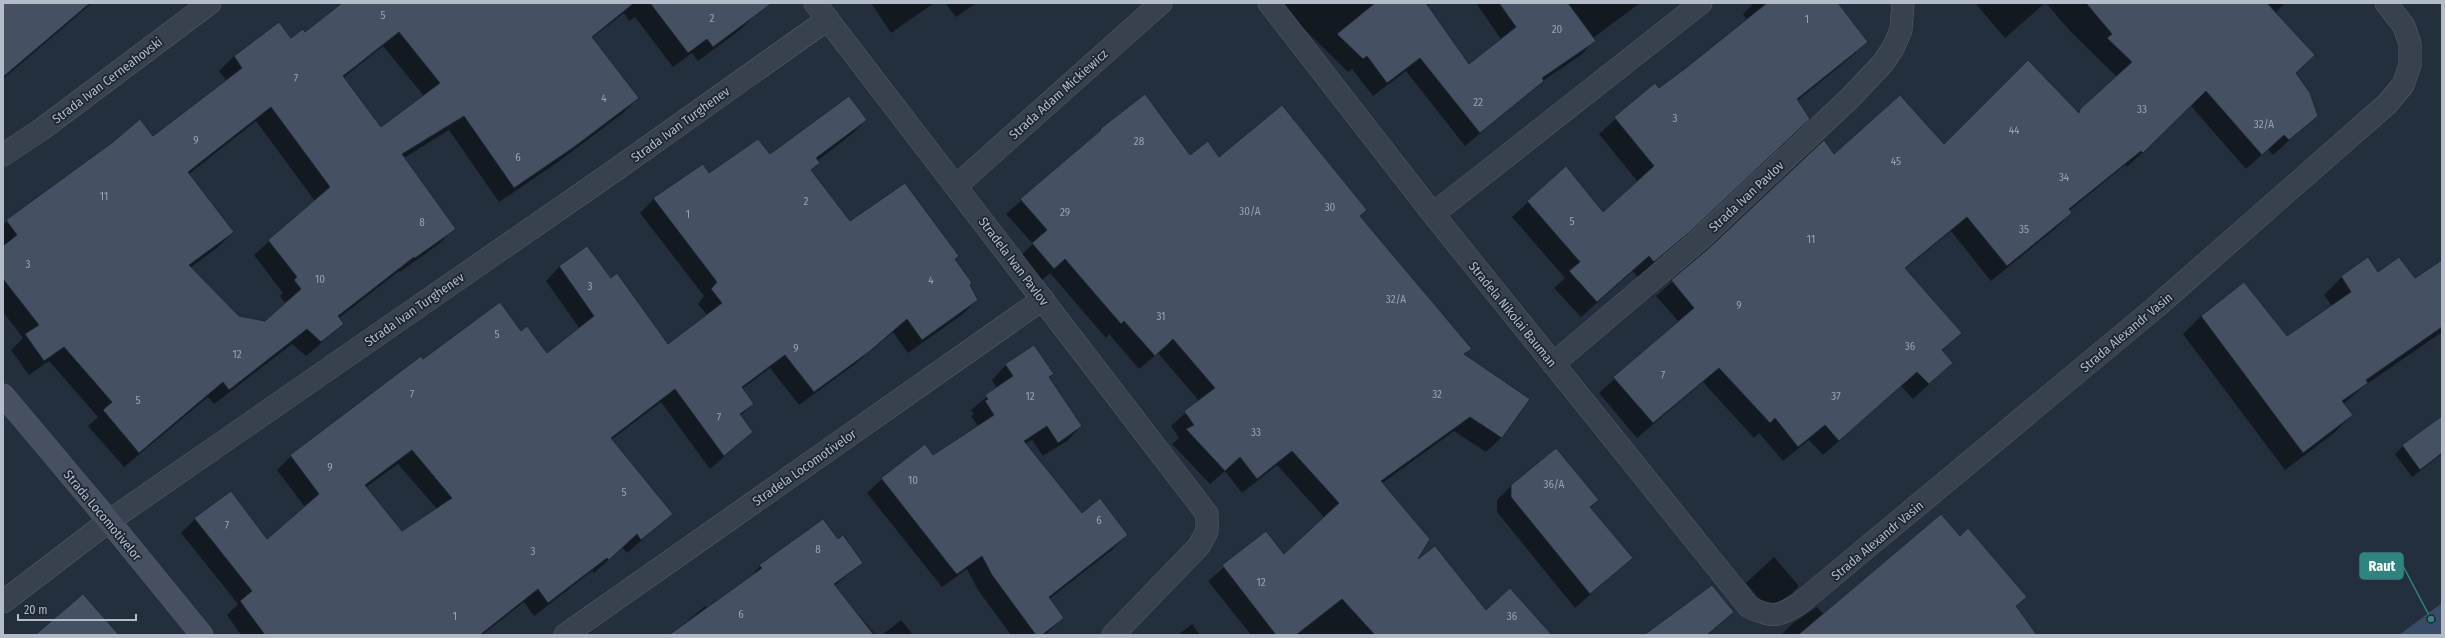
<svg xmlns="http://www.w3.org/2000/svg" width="2445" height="638" font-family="'Fira Sans Condensed',sans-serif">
  <rect width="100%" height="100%" fill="#242f3e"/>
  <path fill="#394c67" d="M2442,603V635H2399Z"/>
  <path fill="#0007" fill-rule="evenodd" d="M3,3H92L3,79Z
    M344,3H745L755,15L740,30L698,61L692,53L673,67L635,17L629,21L624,13L592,38L638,98L623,113L558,162L499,202L449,130L404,158L454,229L439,244L400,272L399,271L339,318L343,324L306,356L292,344L214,404L208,397L124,467L88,426L98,417L49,361L29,375L11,350L23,338L3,312V224L153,138L227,81L219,71L234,56L279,24L291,40L305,34ZM383,46L424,96L381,129L343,78ZM256,121L315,201L254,255L283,293L280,296L286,304L265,322L238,317L190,268L218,247L233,232L189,174Z
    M871,3H934L891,33Z
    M945,3H976L956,17Z
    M1283,3H1431L1427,6L1469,66L1501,39L1476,3H1640L1593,38L1594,41L1581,55L1544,80L1465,146L1406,71L1373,96L1352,69L1348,72L1298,23Z
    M1754,3H1836L1867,42L1851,57L1797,101L1793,134L1674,246L1638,277L1633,271L1581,317L1554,288L1565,278L1512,217L1528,202L1603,213L1638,182L1599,134L1654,84L1658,89L1747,20L1743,14Z
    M1975,3H2045L2005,38Z
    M2046,3H2285L2275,13L2295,74L2316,116L2273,155L2268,149L2246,169L2191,106L2127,167L2125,165L2069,211L2071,213L2056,228L1991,281L1951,231L1905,269L1960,333L1942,351L1952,363L1913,399L1901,386L1823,455L1809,440L1783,461L1759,433L1754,438L1703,382L1637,438L1599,393L1679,322L1656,296L1708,250L1834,156L1944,145L2078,113L2117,77L2070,31Z
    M1145,96L1190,156L1219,159L1359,216L1470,349L1464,355L1528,399L1501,438L1486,452L1454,431L1381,484L1413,562L1435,547L1486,611L1550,635H1251L1208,581L1266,532L1284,555L1325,518L1277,465L1242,493L1225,471L1210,484L1172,444L1179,438L1171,426L1199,401L1158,353L1139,369L1109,334L1106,338L1050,273L1039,283L1018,258L1033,244L1006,214L1101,130Z
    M866,120L852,134L817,161L818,163L810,171L850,222L954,259L977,300L963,314L908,353L893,332L855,364L799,405L770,368L742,389L753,404L740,416L752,432L710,469L661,402L611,440L672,514L627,553L622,547L594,573L592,571L534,616L524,602L482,635H241L227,615L238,604L181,533L195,519L230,492L266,540L305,507L277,470L291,456L423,360L521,333L547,354L580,329L546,281L559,267L587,247L610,280L668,346L707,315L698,304L704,296L640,213L654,199L709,174L769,156ZM398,464L437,509L402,532L366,487Z
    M2368,259L2378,273L2414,280L2442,261V332L2364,386L2343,404L2352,415L2334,433L2285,470L2183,334L2201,316L2244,283L2286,337L2332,306L2324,295L2342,277Z
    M1006,365L1052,374L1048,378L1081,426L1067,441L1043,456L1032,440L1025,444L1082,514L1127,535L1112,550L1049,599L1063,618L1045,635H1011L978,590L967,569L942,587L867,493L882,479L933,457L978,426L971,416L974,414L971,410L997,388L992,380Z
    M2442,435V454L2412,477L2395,454L2403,446Z
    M1512,485L1597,500L1589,508L1631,558L1575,608L1497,512V500Z
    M1960,537L2025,597L2015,607L2036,635H1781L1793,623L1817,607L1824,615Z
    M837,540L862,563L834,586L876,635H671L705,606L708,608L748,580L760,566Z
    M1774,557L1799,586L1791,594L1768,609L1746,583Z
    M1733,612L1708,635H1646Z
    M901,620L913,635H882Z
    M1192,624L1200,635H1178Z"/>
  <path fill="#455162" stroke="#1f2835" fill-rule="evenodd" d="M3,3H90L3,77Z
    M342,3H634L592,37L639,98L574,147L514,188L464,116L402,154L456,229L415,258L414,257L338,316L344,324L321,342L307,329L229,390L223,382L139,453L103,410L112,402L64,347L44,361L25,334L39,325L3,279V246L17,235L6,220L113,142L140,119L153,136L242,68L234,56L279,22L291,38L303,29L305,32ZM399,32L440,83L381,127L343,76ZM271,107L330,187L268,240L297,277L294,280L301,289L265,321L239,316L189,265L234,232L188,172Z
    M650,3H772L713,47L707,39L688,53Z
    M1375,3H1426L1469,64L1516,27L1499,3H1568L1596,41L1542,78L1544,81L1480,133L1420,58L1387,83L1367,56L1363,59L1337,34Z
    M1767,3H1838L1868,42L1797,99L1810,119L1691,231L1654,262L1649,256L1597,302L1569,271L1580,262L1527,201L1566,166L1603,212L1654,166L1614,117L1655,83L1659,88L1687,67Z
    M2086,3H2267L2315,55L2296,73L2310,93L2318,116L2289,140L2284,135L2262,155L2206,91L2143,153L2141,151L2069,209L2072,213L2007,266L1967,217L1905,268L1962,333L1942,350L1953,363L1929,384L1917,372L1839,441L1825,425L1798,447L1775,418L1770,423L1719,368L1653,423L1613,377L1694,308L1671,280L1708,249L1824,140L1834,154L1900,95L1944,144L2028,60L2079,113L2080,109L2132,62L2107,38L2112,34Z
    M1145,94L1190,155L1208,141L1219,157L1282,105L1367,210L1360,216L1472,349L1464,354L1530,399L1502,438L1470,417L1381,481L1430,539L1418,559L1435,546L1486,610L1510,588L1552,635H1375L1342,599L1296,635H1276L1222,565L1266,531L1284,554L1339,503L1292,451L1257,479L1240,457L1225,471L1186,429L1194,425L1184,411L1215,388L1173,339L1155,356L1124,321L1121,324L1065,259L1054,269L1032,243L1047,230L1020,199L1101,130L1100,129Z
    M849,96L867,120L816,158L820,163L811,170L850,221L905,183L959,256L955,259L972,283L970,285L978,300L922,340L907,319L870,351L814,392L785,355L742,387L754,404L740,414L753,432L724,456L675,389L611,438L673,514L641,540L637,534L609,560L607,558L548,603L538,589L480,635H265L240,601L252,591L194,518L231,491L267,539L319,494L290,455L421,356L423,359L500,302L521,331L527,326L547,353L594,316L559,266L587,246L611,278L617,273L668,344L722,303L711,289L717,282L653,198L703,164L709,173L758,139L770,154ZM412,450L452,498L402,531L365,485Z
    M2368,257L2378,272L2399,257L2415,278L2442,260V327L2366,380L2368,383L2342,401L2353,415L2303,453L2201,316L2244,282L2287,336L2351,292L2341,276Z
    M1034,345L1054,374L1049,377L1082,426L1058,443L1047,426L1024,441L1082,513L1100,498L1128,535L1049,597L1064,618L1042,635H1036L992,575L982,556L957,574L954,571L881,478L925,444L933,455L994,415L985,401L988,399L985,395L1013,376L1005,364Z
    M2442,416V453L2420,470L2402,445Z
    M1556,448L1599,500L1590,507L1633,558L1590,594L1511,497V485Z
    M1941,514L1960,536L1968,528L2027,597L2016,606L2037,635H1798Z
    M823,519L838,539L843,535L863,563L834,584L874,635H669L762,568L759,565Z
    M1712,585L1734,612L1707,635H1644Z
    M83,594L119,635H35Z"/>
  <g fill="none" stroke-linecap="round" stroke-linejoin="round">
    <g stroke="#565f6c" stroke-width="23">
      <path id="minor" d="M815,3L1207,514V531L1199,546L1113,635
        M1269,3L1433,214L1749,607C1772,618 1778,617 1799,604L2156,307L2387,104L2403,85L2410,65V44L2404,26L2386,3
        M3,155L42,129L210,3
        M956,186L1161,3
        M1433,214L1701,3
        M1553,364L1699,240L1850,98L1883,63L1893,48L1901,30L1903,3
        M3,602L109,521L614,171L828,19
        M565,635L1043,299"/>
    </g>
    <g stroke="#565f6c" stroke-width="23">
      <path id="secondary" d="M3,395L109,521L202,635"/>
    </g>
    <use href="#minor" stroke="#38414e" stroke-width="22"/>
    <use href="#secondary" stroke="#465061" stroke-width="22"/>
  </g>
  <g text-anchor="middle" stroke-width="3.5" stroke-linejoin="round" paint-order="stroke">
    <g font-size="11" fill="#98a1af">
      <text x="383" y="19">5</text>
      <text x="712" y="22">2</text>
      <text x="1807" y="23">1</text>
      <text x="1557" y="33">20</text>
      <text x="296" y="82">7</text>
      <text x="604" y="102">4</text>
      <text x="1478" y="106">22</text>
      <text x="2142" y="113">33</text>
      <text x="1675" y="122">3</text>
      <text x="2264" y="128">32/A</text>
      <text x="2014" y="134">44</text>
      <text x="196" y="144">9</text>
      <text x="1139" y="145">28</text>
      <text x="518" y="161">6</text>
      <text x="1896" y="165">45</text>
      <text x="2064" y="181">34</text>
      <text x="104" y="200">11</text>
      <text x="806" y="205">2</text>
      <text x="1330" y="211">30</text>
      <text x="1250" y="215">30/A</text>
      <text x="1065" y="216">29</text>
      <text x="688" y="218">1</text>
      <text x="1572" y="225">5</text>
      <text x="422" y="226">8</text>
      <text x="2024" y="233">35</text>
      <text x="1811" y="243">11</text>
      <text x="28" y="268">3</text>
      <text x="320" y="283">10</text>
      <text x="931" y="284">4</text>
      <text x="590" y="290">3</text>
      <text x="1396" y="303">32/A</text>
      <text x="1739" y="309">9</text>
      <text x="1161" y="320">31</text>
      <text x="497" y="338">5</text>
      <text x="1910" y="350">36</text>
      <text x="796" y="352">9</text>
      <text x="237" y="358">12</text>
      <text x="1663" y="379">7</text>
      <text x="412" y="398">7</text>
      <text x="1437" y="398">32</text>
      <text x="1030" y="400">12</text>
      <text x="1836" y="400">37</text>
      <text x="138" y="404">5</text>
      <text x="719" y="421">7</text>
      <text x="1256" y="436">33</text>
      <text x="330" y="471">9</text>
      <text x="913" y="484">10</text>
      <text x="1554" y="488">36/A</text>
      <text x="624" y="496">5</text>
      <text x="1099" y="524">6</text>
      <text x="227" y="529">7</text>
      <text x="818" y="553">8</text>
      <text x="533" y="555">3</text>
      <text x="1261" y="586">12</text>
      <text x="741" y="618">6</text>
      <text x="455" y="620">1</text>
      <text x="1512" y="620">36</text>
    </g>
    <g font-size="13" fill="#b4bcc9" stroke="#1d2633">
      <text transform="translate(107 80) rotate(-37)" y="5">Strada Ivan Cerneahovski</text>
      <text transform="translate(1058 94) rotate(-42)" y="5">Strada Adam Mickiewicz</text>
      <text transform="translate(680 124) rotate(-36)" y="5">Strada Ivan Turghenev</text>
      <text transform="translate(1746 196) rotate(-43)" y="5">Strada Ivan Pavlov</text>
      <text transform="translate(1014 261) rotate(53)" y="5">Stradela Ivan Pavlov</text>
      <text transform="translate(414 309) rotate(-35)" y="5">Strada Ivan Turghenev</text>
      <text transform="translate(1513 314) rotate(51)" y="5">Stradela Nikolai Bauman</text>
      <text transform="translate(2126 332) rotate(-40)" y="5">Strada Alexandr Vasin</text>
      <text transform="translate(804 467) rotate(-35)" y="5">Stradela Locomotivelor</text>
      <text transform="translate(103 515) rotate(50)" y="5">Strada Locomotivelor</text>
      <text transform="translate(1877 540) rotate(-40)" y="5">Strada Alexandr Vasin</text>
    </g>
  </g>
  <path fill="none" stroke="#308480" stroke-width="1.5" d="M2431 619L2403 566"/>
  <circle fill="#308480" stroke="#1d2633" stroke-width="1.5" cx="2431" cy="619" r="4"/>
  <rect fill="#308480" stroke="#308480" stroke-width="1.5" x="2360" y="553" width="43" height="26" rx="4"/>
  <g font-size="14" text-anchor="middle" font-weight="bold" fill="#fff">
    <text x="2382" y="571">Raut</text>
  </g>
  <rect width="2445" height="638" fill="none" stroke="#b4bcc9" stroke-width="8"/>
  <path d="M18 614v6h118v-6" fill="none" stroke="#b4bcc9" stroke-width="2"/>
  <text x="24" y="614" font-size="12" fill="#b4bcc9" stroke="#1d2633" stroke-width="3" paint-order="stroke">20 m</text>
</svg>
